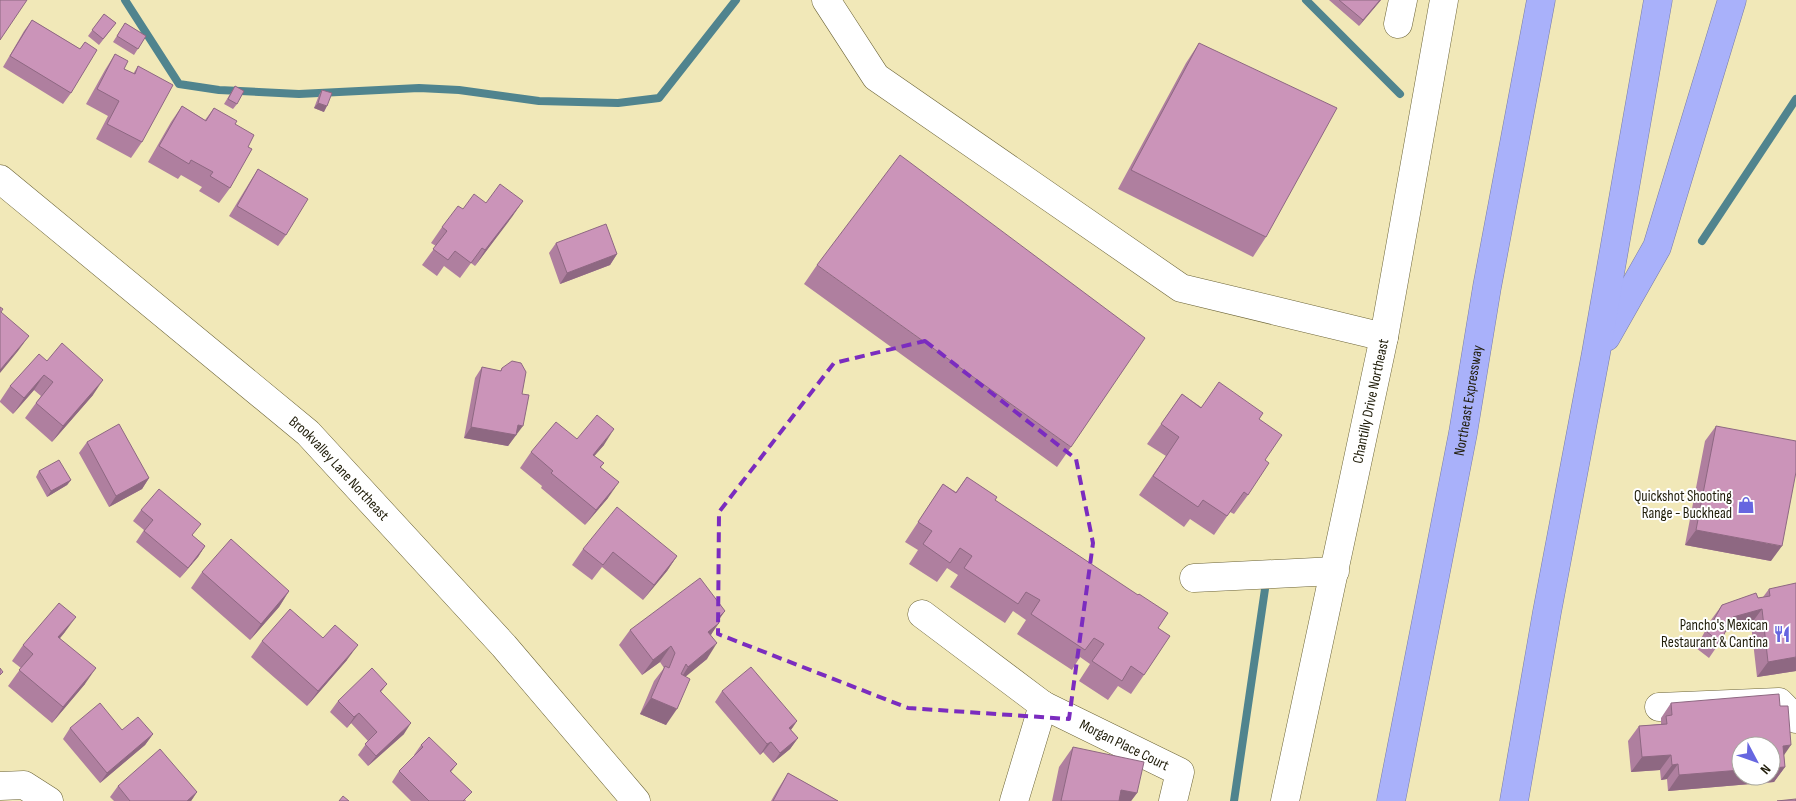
<svg xmlns="http://www.w3.org/2000/svg" width="1796" height="801" font-family="'Sofia Sans Condensed',sans-serif">
  <rect width="100%" height="100%" fill="#f1e8b8"/>
  <g fill="none" stroke-linecap="round" stroke-linejoin="round">
    <path stroke="#50848e" stroke-width="8" d="M125,0L179,84L219,90L299,94L419,88L459,90L539,101L618,103L659,98L736,0
      M1306,0L1400,94
      M1702,241L1796,99
      M1234,801L1265,589"/>
    <g stroke="#6c6438" stroke-width="29">
      <g id="minor">
        <path d="M826,0L876,77L1181,288L1384,337"/>
        <path d="M1398,24L1403,0"/>
        <path id="s1" d="M0,179L308,433L504,646L636,801"/>
        <path d="M1194,578L1335,571"/>
        <path id="s2" d="M922,614L1043,705L1180,772L1173,801"/>
        <path d="M1659,707L1779,702L1796,719"/>
        <path d="M0,786L24,785L49,801"/>
        <path d="M1014,801L1043,705"/>
        <path id="s3" d="M1285,801L1384,337L1444,0"/>
      </g>
    </g>
    <g stroke="#797da6" stroke-width="29">
      <g id="highway">
        <path d="M1606,337L1657,247L1732,0"/>
        <path id="s4" d="M1391,801L1463,433L1487,287L1541,0"/>
        <path d="M1514,801L1547,612L1596,353L1658,0"/>
      </g>
    </g>
    <use href="#minor" stroke="#fff" stroke-width="28"/>
    <use href="#highway" stroke="#a9b1fa" stroke-width="28"/>
  </g>
  <path fill="#af7f9f" d="M1329,0H1381L1359,26Z
    M104,14L116,23L99,45L88,36Z
    M32,20L80,49L85,42L71,93L63,104L3,67L24,31Z
    M125,23L146,36L134,55L113,42Z
    M1199,43L1266,237L1253,257L1118,189L1186,63Z
    M115,54L124,69L133,74L138,66L142,142L131,158L96,139L108,116L86,104L105,70Z
    M235,86L237,104L233,109L224,104Z
    M322,90L324,112L314,108L319,95Z
    M182,106L205,120L214,108L235,124L248,147L230,188L219,203L199,191L202,187L181,175L178,179L148,162L171,122Z
    M258,169L286,235L278,246L229,216L251,180Z
    M523,201L475,266L471,263L460,278L444,266L437,276L422,265L436,246L431,243L442,227L486,203Z
    M556,243L617,254L610,265L560,284L549,253Z
    M817,265L1071,447L1057,467L804,284Z
    M47,361L93,395L52,442L25,418L41,396L34,390L13,414L0,402V401L10,386Z
    M482,367L500,371L502,368L522,394L516,436H515L508,446L464,438L475,378Z
    M1182,394L1201,407L1259,419L1265,460L1248,495L1234,514L1230,512L1214,535L1190,519L1184,527L1139,495L1166,456L1147,444Z
    M1716,426L1771,561L1685,545L1705,441Z
    M577,439L604,445L594,456L604,463L601,467L608,498L585,525L541,488L542,486L520,468L531,452Z
    M87,442L149,478L142,489L109,507L79,453Z
    M39,471L71,480L67,485L47,497L36,477Z
    M967,477L995,500L1158,628L1144,675L1131,694L1118,686L1108,700L1079,681L1090,664L1080,657L1072,670L1017,634L1026,620L1013,611L1005,623L950,587L958,575L947,568L937,582L909,564L918,550L905,542L943,484L956,492Z
    M141,510L193,536L205,546L198,557L180,578L136,542L144,530L133,521Z
    M583,549L677,556L667,571L643,600L602,567L592,580L572,565Z
    M202,572L289,591L279,607L250,640L191,588Z
    M1769,589L1796,671L1757,677L1751,624L1725,632L1720,642L1709,658L1696,648L1711,620L1722,605L1763,597Z
    M725,611L718,621L711,635L707,659L685,676L666,725L640,714L654,681L664,668L660,662L642,675L619,645L630,630Z
    M65,632L60,638L85,684L52,723L8,686L21,668L12,661L23,645Z
    M262,641L347,660L307,706L251,657Z
    M387,684L381,692L404,734L368,766L358,755L368,741L351,723L347,728L330,712L338,701Z
    M722,691L797,721L791,730L798,738L790,749L773,763L763,752L760,755L715,702Z
    M1671,703L1784,756L1785,767L1774,782L1668,791L1667,779L1661,780L1660,770L1631,772L1628,741L1639,726L1661,724V718Z
    M70,728L122,730L153,734L145,745L100,783L63,739Z
    M421,745L457,764L451,772L466,801H411L392,782L399,771L414,756V755Z
    M1073,747L1137,793L1131,801H1052L1059,767Z
    M788,773L838,801H771L778,789Z
    M118,786L197,792L191,801H114L110,797Z"/>
  <path fill="#8e6882" d="M1380,0H1381L1359,26L1363,20Z
    M318,103L327,106L324,112L314,108Z
    M523,201L512,217L475,266L485,250Z
    M617,254L610,265L560,284L567,273Z
    M29,336L18,351L0,373V370Z
    M44,375L34,390L13,414L24,398Z
    M103,380L93,395L52,442L63,426Z
    M518,425L523,426L508,446L464,438L471,427Z
    M614,429L604,445L582,470L593,455Z
    M149,478L142,489L109,507L116,496Z
    M71,480L67,485L47,497L51,491Z
    M619,482L608,498L585,525L596,510Z
    M1696,530L1782,546L1771,561L1685,545Z
    M205,546L198,557L180,578L188,568Z
    M677,556L667,571L643,600L654,585Z
    M289,591L279,607L250,640L261,624Z
    M1762,609L1751,624L1723,632L1733,617Z
    M725,611L714,626L719,623L708,639L697,647L717,619Z
    M76,617L65,632L48,652L58,637Z
    M717,643L707,659L678,683L688,667Z
    M358,645L347,660L307,706L318,691Z
    M671,646L660,662L642,675L653,660Z
    M1796,657V671L1757,677L1768,662Z
    M96,668L85,684L52,723L63,707Z
    M651,698L677,709L666,725L640,714Z
    M359,713L347,728L354,717Z
    M797,721L790,731L789,728Z
    M411,723L404,734L368,766L376,756Z
    M153,734L145,745L100,783L107,773Z
    M798,738L790,749L773,763L780,753Z
    M771,742L763,752L760,755L767,744Z
    M1791,745L1780,761L1783,746Z
    M1671,755L1660,770L1631,772L1642,757Z
    M1678,764L1667,779L1661,780L1672,765Z
    M1785,767L1774,782L1668,791L1679,775L1741,770V776H1771V768Z
    M1121,790L1137,793L1131,801H1113Z
    M197,792L191,801H187Z"/>
  <path fill="#cb94b9" stroke="#8e6882" d="M0,0H27L0,40Z
    M1339,0H1380L1363,20Z
    M104,14L116,23L103,39L92,30Z
    M32,20L80,49L85,42L97,50L71,93L10,56Z
    M125,23L146,36L138,49L117,36Z
    M1199,43L1337,108L1266,237L1131,170Z
    M115,54L128,61L124,69L135,74L138,66L173,85L142,142L107,124L119,101L97,89Z
    M235,86L244,91L237,104L228,99Z
    M322,90L332,93L327,106L318,103Z
    M182,106L206,121L214,108L237,121L235,124L254,135L248,147L252,149L230,188L210,176L213,172L191,160L189,164L159,146Z
    M900,155L1145,338L1071,447L817,265Z
    M258,169L308,199L286,235L237,206Z
    M500,184L523,201L485,250L482,248L471,263L455,251L448,260L433,249L447,231L442,227L458,206L463,209L474,194L486,203Z
    M606,224L617,254L567,273L556,243Z
    M0,307L3,309L1,312L29,336L0,370Z
    M62,343L103,380L63,426L36,403L53,382L44,375L24,398L10,386L39,354L47,361Z
    M512,361L521,363L526,372L522,394L529,395L523,426L518,425L516,435L471,427L482,367L501,371L502,368Z
    M1219,382L1263,413L1259,419L1282,435L1265,460L1269,463L1248,495L1244,492L1227,516L1203,500L1198,507L1153,476L1179,437L1161,424L1182,394L1201,408Z
    M597,415L614,429L593,455L604,463L600,467L619,482L596,510L551,473L553,471L531,452L556,422L577,439Z
    M119,424L149,478L116,496L87,442Z
    M1716,426L1796,441V472L1782,546L1696,530Z
    M59,460L71,480L51,491L39,471Z
    M967,477L997,497L995,500L1138,595L1139,594L1168,613L1158,628L1170,636L1144,675L1131,666L1122,681L1092,661L1104,644L1094,638L1085,650L1031,614L1040,600L1026,592L1018,604L964,568L972,556L960,548L950,563L923,544L932,531L918,522L943,484L956,493Z
    M159,489L201,524L192,535L205,546L188,568L144,531L153,520L141,510Z
    M617,507L677,556L654,585L613,552L603,565L583,549Z
    M231,539L289,591L261,624L202,572Z
    M700,578L725,611L717,619L719,623L708,632L717,643L688,667L686,664L681,674L690,679L677,709L651,698L665,666L669,668L675,653L671,646L653,660L630,630Z
    M1796,583V657L1768,662L1762,609L1733,617L1720,642L1707,632L1722,605L1756,593L1758,598L1770,596L1769,589Z
    M59,603L76,617L58,637L96,668L63,707L19,670L33,654L23,645Z
    M290,609L323,638L335,625L358,645L318,691L262,641Z
    M751,667L797,721L789,728L798,738L780,753L771,742L767,744L722,691Z
    M0,668L3,672L0,675Z
    M372,668L387,684L380,691L411,723L376,756L365,744L377,732L359,713L354,717L338,701Z
    M1779,694L1780,706H1788L1791,745L1783,746L1785,767L1771,768V746H1741V770L1679,775L1678,764L1672,765L1671,755L1642,757L1639,726L1667,724L1666,716L1672,715L1671,703Z
    M100,703L122,730L138,717L153,734L107,773L70,728Z
    M429,737L457,764L450,771L472,792L463,801H429L399,771L423,747L421,745Z
    M1073,747L1144,762L1137,793L1121,790L1119,801H1061Z
    M160,749L197,792L187,801H130L118,786Z
    M788,773L838,801H773Z
    M343,796L349,801H339Z
    M1796,799V801H1777Z"/>
  <path fill="none" stroke="#7b2cbf" stroke-width="4" stroke-dasharray="10 6" stroke-linejoin="round" d="M925,341L1076,459L1093,543L1069,719L908,708L718,634L719,512L834,363Z"/>
  <defs>
    <g id="shop-bare" transform="scale(1.35)"><path d="M-5-2.5h2.3a2.7 3.5 0 0 1 5.4 0H5L5.5 6h-11ZM-1.5-2.5h3a1.5 2.3 0 0 0-3 0Z" fill="#6666e0" stroke="#fff" stroke-width="2.5" paint-order="stroke"/></g>
    <g id="restaurant-bare" transform="scale(1.35)"><path d="M-5-6h1v4h1v-4h1v4h1v-4h1v5L-1.5 .5V6h-2V.5L-5-1ZM5-6V6H3V1.5H1.5Q1.5-4 5-6Z" fill="#6666e0" stroke="#fff" stroke-width="2.5" paint-order="stroke"/></g>
  </defs>
  <g fill-rule="evenodd">
    <use href="#shop-bare" x="1746" y="505"/>
    <use href="#restaurant-bare" x="1782" y="634"/>
  </g>
  <g text-anchor="middle" stroke-width="4" stroke-linejoin="round" paint-order="stroke">
    <g font-size="15" fill="#201d0a" stroke="#fff">
      <text dy="5" stroke="none"><textPath href="#s4" startOffset="408">Northeast Expressway</textPath></text>
      <text dy="5" stroke="none"><textPath href="#s3" startOffset="409">Chantilly Drive Northeast</textPath></text>
      <text dy="5" stroke="none"><textPath href="#s1" startOffset="446">Brookvalley Lane Northeast</textPath></text>
      <text dy="5" stroke="none"><textPath href="#s2" startOffset="242">Morgan Place Court</textPath></text>
    </g>
    <g font-size="15" fill="#201d0a" stroke="#fff" text-anchor="end">
      <text x="1732" y="501">Quickshot Shooting<tspan x="1732" dy="17">Range - Buckhead</tspan></text>
      <text x="1768" y="630">Pancho's Mexican<tspan x="1768" dy="17">Restaurant &amp; Cantina</tspan></text>
    </g>
  </g>
  <g transform="translate(1756 761) rotate(131)"><circle r="24" fill="#ffffff" stroke="#a6a59d"/>
  <path d="M0-4L9 19L0 12L-9 19Z" fill="#6666e0"/>
  <text y="-8" font-size="14" font-weight="bold" text-anchor="middle" fill="#201d0a">N</text>
  </g>
</svg>
